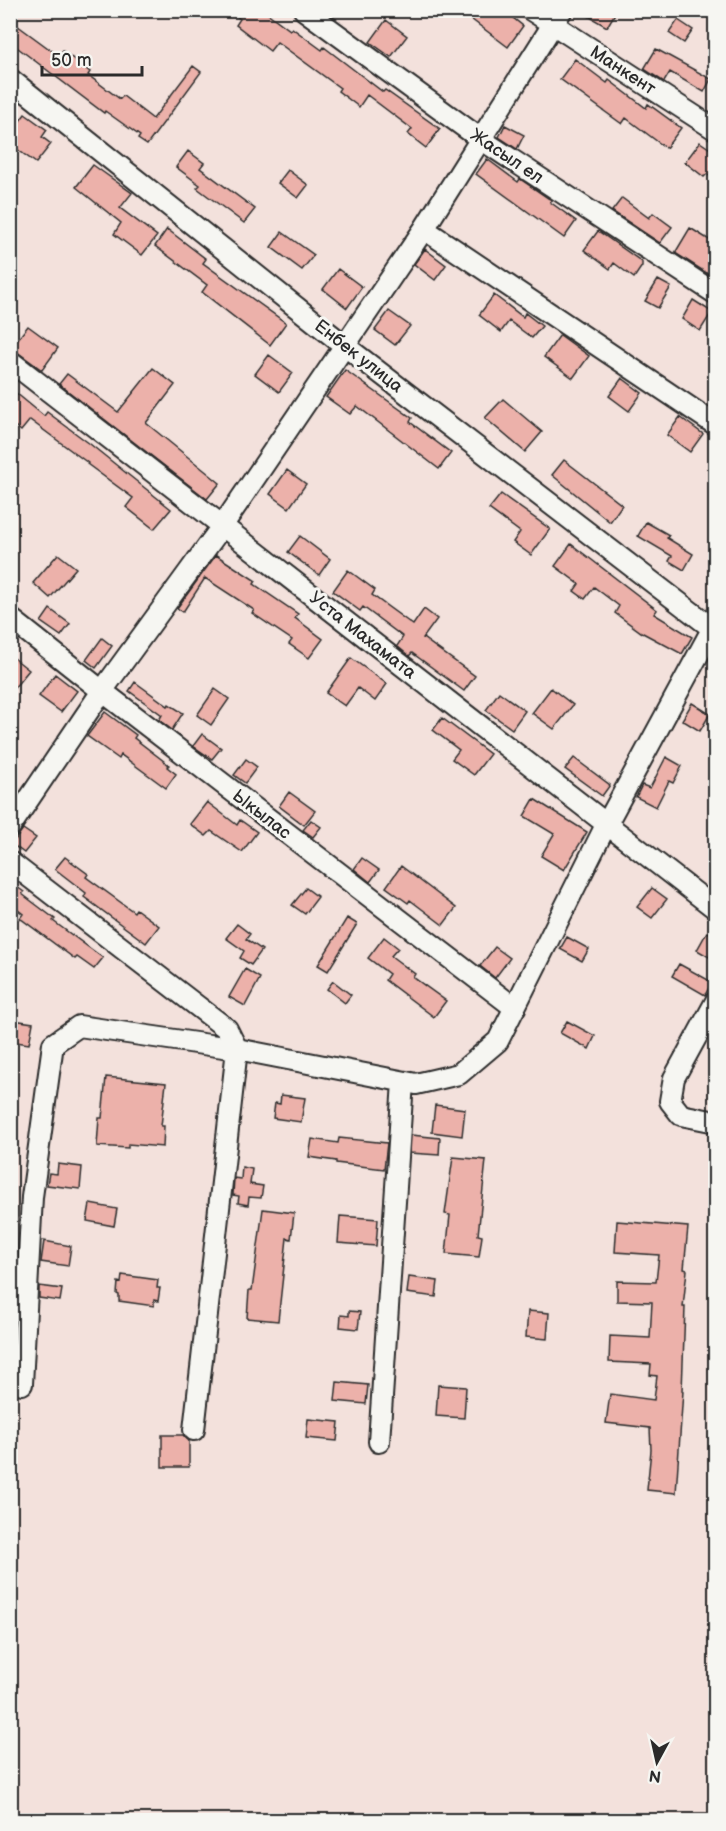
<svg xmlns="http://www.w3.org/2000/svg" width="726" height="1831" font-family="'Balsamiq Sans',sans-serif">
  <rect width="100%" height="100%" fill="#f3e1dc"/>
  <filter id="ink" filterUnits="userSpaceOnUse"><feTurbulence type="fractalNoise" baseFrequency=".0167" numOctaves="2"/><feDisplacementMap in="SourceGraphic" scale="12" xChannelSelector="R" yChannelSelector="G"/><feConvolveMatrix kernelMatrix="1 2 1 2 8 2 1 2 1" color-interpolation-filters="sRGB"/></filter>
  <g filter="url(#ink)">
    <path fill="#ecb1aa" stroke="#2b2b2b" stroke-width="1.5" d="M228,10H263L290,30L292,28L322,50L324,47L383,92L385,90L440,129L426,148L408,134L412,129L367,95L359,107L338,91L340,88L277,42L270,51L236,25L240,19Z
      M459,10H503L523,26L508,47Z
      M578,10H617L607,27Z
      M10,20L59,56L63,51L90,72L88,75L120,99L123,96L153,119L193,66L201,72L147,145L138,139L140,136L105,111L104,113L10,42Z
      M386,20L407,36L391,57L370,42Z
      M678,20L693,30L684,43L669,33Z
      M656,49L711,79L704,92L670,72L664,82L644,69Z
      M575,59L607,83L609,80L646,108L648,104L681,128L666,148L626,118L622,124L560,79Z
      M25,114L47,130L42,137L51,144L36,163L10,144V134Z
      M505,125L524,135L517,149L499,137Z
      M700,142L716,153V181L707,174L704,177L685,162Z
      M188,151L204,163L200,168L255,209L244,223L197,188L200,185L176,167Z
      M487,159L518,182L520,179L548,198L552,200L550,202L576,221L564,238L476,174Z
      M93,165L132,193L120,208L157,236L142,255L114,234L121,223L76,187Z
      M288,170L308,185L298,198L278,183Z
      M622,198L649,218L653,213L672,227L660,243L612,211Z
      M690,228L716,244V279L675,253Z
      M167,229L206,259L203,263L286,323L270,345L202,292L207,285L155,246Z
      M598,231L642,262V266L634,278L614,263L610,269L584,250Z
      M282,232L314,255L302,270L271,247Z
      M425,249L446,265L435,280L414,264Z
      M338,269L362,287L347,308L323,289Z
      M658,280L671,287L658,308L645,301Z
      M494,295L523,317L525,313L542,326L532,338L509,321L501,332L479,315Z
      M693,300L712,312L700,331L682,319Z
      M389,311L410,326L395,345L375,330Z
      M28,326L58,348L42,370L17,352L10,349Z
      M560,335L589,356L573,378L544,357Z
      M269,355L293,373L279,392L255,374Z
      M153,368L175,385L146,423L220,483L207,499L59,384L67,374L118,412Z
      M345,370L412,418L410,422L451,453L439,469L357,406L350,414L326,397Z
      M622,378L642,393L629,411L609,396Z
      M10,388L44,416L47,412L90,444L171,509L154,529L126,507L133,498L87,464L88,463L30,420L21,431L10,422Z
      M503,399L542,432L525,452L485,418Z
      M680,417L703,434L690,452L667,435Z
      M564,460L622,505L610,522L552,475Z
      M287,470L306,484L289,508L270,494Z
      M501,494L550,529L531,555L513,542L520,532L489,509Z
      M646,522L669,535L667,538L693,554L684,570L669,561L672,556L638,536Z
      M300,536L330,559L319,575L288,552Z
      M571,544L657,610L654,614L692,637L682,654L641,632L615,613L619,606L594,587L585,599L574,591L579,584L555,566Z
      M58,554L76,568L50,598L33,583Z
      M216,555L256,581L254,584L298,614L295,618L323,639L309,658L289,644L292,640L252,613L254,610L205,578L183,612L177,608Z
      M348,570L375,590L372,595L413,625L424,609L437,619L423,638L475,676L464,691L412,653L409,656L397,646L403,637L363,607L360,611L333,591Z
      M50,609L70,624L61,636L41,622Z
      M102,638L112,646L96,668L86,660Z
      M10,655L29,670L10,693Z
      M351,658L387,684L375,701L358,688L345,706L326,693Z
      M55,674L77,691L61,712L39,696Z
      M135,682L168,706L169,704L183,713L172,730L159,720L162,715L129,691Z
      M551,688L573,705L554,729L532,713Z
      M215,689L229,699L211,725L197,715Z
      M499,692L525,711L512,729L486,710Z
      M692,703L710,714L700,731L682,720Z
      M105,712L136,735L134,738L169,765L167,767L176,774L166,788L121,755L119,759L87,736Z
      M442,718L490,754L474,775L452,759L459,750L433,730Z
      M202,734L221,748L212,759L193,746Z
      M666,757L682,766L673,783L669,781L656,807L636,797L642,785L650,788Z
      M574,758L610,785L602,796L565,769Z
      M246,759L257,767L245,783L234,775Z
      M289,792L315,811L304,825L279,806Z
      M534,799L587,832L564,870L541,856L554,834L524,816Z
      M207,802L237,825L240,820L257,832L242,852L211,831L206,836L190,824Z
      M311,820L321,827L313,837L303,830Z
      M23,829L36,838L24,853L12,844Z
      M65,857L88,874L86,877L134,912L136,909L159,926L146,943L84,897L86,893L55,869Z
      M362,858L379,870L370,882L354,869Z
      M401,866L456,908L443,925L410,900L408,903L386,887Z
      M10,882L24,892L22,894L55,919L53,921L103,958L94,969L77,957L75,959L20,918L23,914L13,906L10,910Z
      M306,888L318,897L305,914L292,905Z
      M652,888L667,899L652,918L637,907Z
      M347,918L357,924L328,971L318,965Z
      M237,924L250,934L246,939L262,950L251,965L240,958L244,951L226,938Z
      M707,932L716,936V961L697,950Z
      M384,937L398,948L391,956L415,974L413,977L446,1001L434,1017L385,980L389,974L368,958Z
      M567,937L589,949L582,961L560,949Z
      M495,947L510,958L495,978L480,966Z
      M679,964L712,982L705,995L672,976Z
      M245,969L260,978L245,1006L229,997Z
      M333,981L351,995L345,1003L327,989Z
      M13,1020L33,1023L29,1044L10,1041Z
      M567,1021L595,1036L589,1049L560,1033Z
      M106,1077L166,1083L161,1126H164L163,1147L128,1144V1148L97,1146L99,1118H102Z
      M281,1095L305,1098L301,1122L273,1118L275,1103L280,1104Z
      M435,1105L465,1109L462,1136L432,1132Z
      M411,1135L440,1138L439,1155L410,1153Z
      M339,1138L387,1143L384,1169L336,1163V1161L309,1157L312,1139L338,1143Z
      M453,1157L486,1160L478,1235L482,1236L479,1257L446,1254L450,1215L445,1214Z
      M58,1164L82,1167L80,1189L47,1185L49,1173L57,1174Z
      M242,1167L252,1169L250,1184L263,1186L261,1198L249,1197L248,1205L238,1203L239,1196L233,1195L234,1178L241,1179Z
      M90,1204L117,1209L114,1226L87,1221Z
      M263,1209L294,1213L291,1239L287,1238L278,1321L247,1318L249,1290H252Z
      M340,1216L378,1219L376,1246L338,1243Z
      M617,1221L688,1227L684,1269L687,1270L683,1307H685L682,1391H683L676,1493L647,1490L651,1450L650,1428L606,1423L610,1394L654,1400L657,1376L650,1375L651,1364L609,1362L610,1336L650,1338L652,1302L617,1301V1281L656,1282L659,1255L615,1252Z
      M44,1241L71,1246L68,1266L41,1262Z
      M122,1275L158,1280L157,1288H160L158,1301L154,1300V1306L119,1301V1295L117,1294L118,1282L121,1283Z
      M409,1277L438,1281L436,1297L407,1293Z
      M39,1286L62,1289L60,1301L39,1298Z
      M349,1311L360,1312L358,1329L340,1327L341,1315L349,1316Z
      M528,1311L549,1313L547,1339L526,1337Z
      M337,1382L368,1385L366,1404L335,1401Z
      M438,1385L466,1387L464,1418L436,1416Z
      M308,1419L339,1422L337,1441L306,1438Z
      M162,1435H183L189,1441V1467H162Z"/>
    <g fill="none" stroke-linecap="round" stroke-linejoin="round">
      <g stroke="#2b2b2b" stroke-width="24">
        <path id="minor" d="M304,10L482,140L716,294
          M531,10L716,130
          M10,79L345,346L712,628
          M424,229L716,425
          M10,361L716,909
          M10,618L102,691L515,1008
          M10,827L102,691L223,525L424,229L562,10
          M10,862L227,1029L237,1049L194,1430
          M716,1001L674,1078L670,1101L681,1115L716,1122
          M22,1384L32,1197L53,1044L79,1026L237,1049L416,1084L459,1074L498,1041L606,825L716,622
          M379,1442L403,1082"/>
      </g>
      <use href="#minor" stroke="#f6f6f2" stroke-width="20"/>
    </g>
  </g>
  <g text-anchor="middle" stroke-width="6" stroke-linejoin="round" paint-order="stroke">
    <g font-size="18" fill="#2b2b2b" stroke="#f6f6f2">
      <text transform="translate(623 70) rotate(33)" y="6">Манкент</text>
      <text transform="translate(507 156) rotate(34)" y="6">Жасыл ел</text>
      <text transform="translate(359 356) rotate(38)" y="6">Енбек улица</text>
      <text transform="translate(363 635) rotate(38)" y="6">Уста Махамата</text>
      <text transform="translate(262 814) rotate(38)" y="6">Ыкылас</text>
    </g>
  </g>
  <rect width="726" height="1831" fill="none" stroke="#f6f6f2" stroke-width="36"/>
  <rect x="18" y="18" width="690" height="1795" fill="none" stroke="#2b2b2b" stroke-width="2" filter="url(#ink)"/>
  <g transform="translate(657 1762) rotate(188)" stroke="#f6f6f2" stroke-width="4.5" paint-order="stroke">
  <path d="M0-4.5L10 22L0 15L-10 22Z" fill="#2b2b2b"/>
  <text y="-9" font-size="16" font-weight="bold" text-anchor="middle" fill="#2b2b2b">N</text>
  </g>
  <path d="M42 66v9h100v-9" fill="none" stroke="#2b2b2b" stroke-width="3"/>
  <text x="51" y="66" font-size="18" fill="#2b2b2b" stroke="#f6f6f2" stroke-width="4.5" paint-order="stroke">50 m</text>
</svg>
